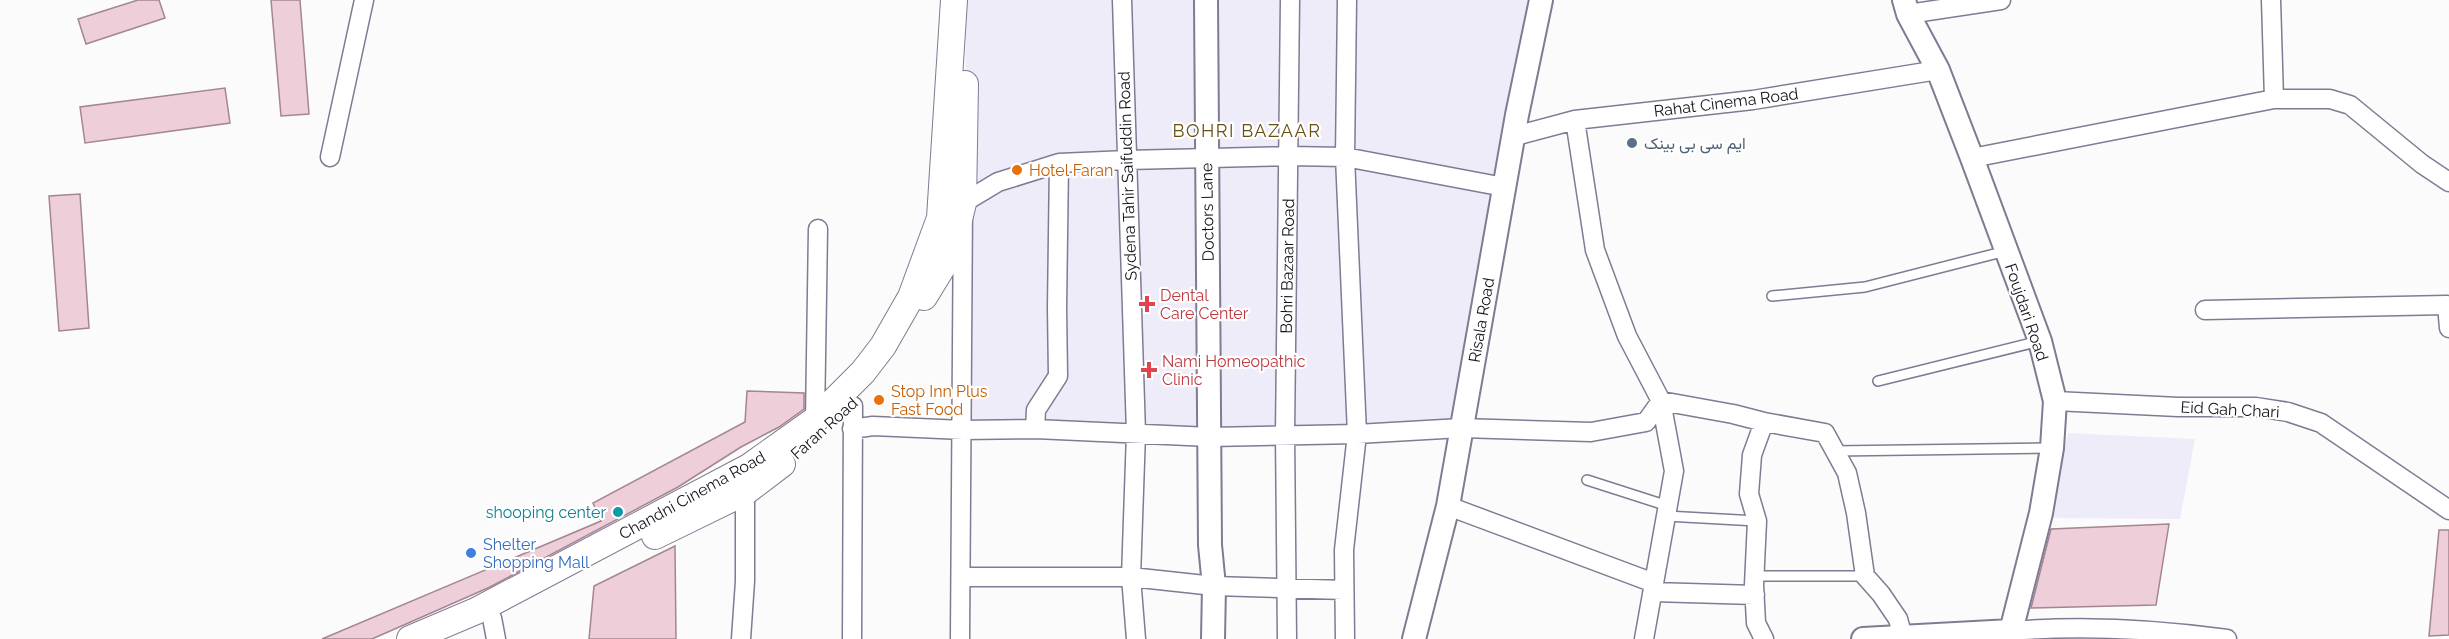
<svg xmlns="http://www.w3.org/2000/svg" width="2449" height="639" font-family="Raleway,Vazirmatn,sans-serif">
  <rect width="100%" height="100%" fill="#fbfbfb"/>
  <path fill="#efecfa" d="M966,0H1541L1461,428L963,430Z
    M2068,433L2195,439L2180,519L2049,518Z"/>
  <path fill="#eeced9" stroke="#a38690" stroke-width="1.5" d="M138,0H159L165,18L86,44L78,19Z
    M271,0H300L309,114L281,116Z
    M225,88L230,123L85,143L80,107Z
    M80,194L89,328L59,331L49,196Z
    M747,391L804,393V409L779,427L741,447L678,487L490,587L372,639H322L601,521L593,503L745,422Z
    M2169,524L2156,605L2031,608L2051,529Z
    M2439,530H2449V635L2429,636Z
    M675,546L676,639H589L594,586Z"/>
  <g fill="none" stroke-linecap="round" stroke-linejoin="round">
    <g stroke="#807a93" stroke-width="12">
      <path id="service" d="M1772,296L1865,287L2006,251
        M1878,381L2040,341
        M1835,451L2051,448
        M1587,480L1668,506
        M1666,516L1757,521
        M1755,576H1865"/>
    </g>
    <g stroke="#807a93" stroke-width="21">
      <path id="minor" d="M1122,0L1136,433L1131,577L1136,639
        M2271,0L2274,99H2330L2350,105L2422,164L2449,182
        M1908,14L2001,0
        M1575,120L1595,250L1627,336L1661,401L1674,471L1644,639
        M1515,136L1575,120L1753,100L1938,70
        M330,157L364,0
        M1972,158L2274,99
        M2205,310L2447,305L2449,328
        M2055,401L2178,407H2256L2288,412L2321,423L2449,510
        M815,420L818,229
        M1764,422L1825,433L1847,473L1856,513L1865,576L1881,594L1898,619L1903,637
        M852,429L873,426L963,430L1035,429L1210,437L1357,434L1461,428L1591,432L1646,422L1661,401L1733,414L1764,422L1752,455L1749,494L1757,521L1754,585L1756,623L1764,639
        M1035,429L1036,410L1058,376L1057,308L1059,163
        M1448,506L1654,583
        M961,577H1131L1214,586L1344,590
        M1653,592L1755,595
        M492,618L496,639
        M2011,631C2082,625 2156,629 2227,639
        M741,639L745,581V492
        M852,639L853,406
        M960,639L963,203L998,182L1059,163L1127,160L1289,156L1345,157L1504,187
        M1287,639L1285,434L1290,0
        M1345,639L1344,550L1357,434L1345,157L1347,0"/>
    </g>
    <g stroke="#807a93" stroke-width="26">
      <path id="tertiary" d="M1206,0L1210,545L1214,586L1213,639
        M1904,0L1908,14L1938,70L1972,158L2040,341L2055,401L2052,448L2041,513L2009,639
        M1414,639L1448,506L1517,115L1541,0
        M1863,639L2011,631"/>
    </g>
    <g stroke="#807a93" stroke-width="28">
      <path id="secondary" d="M924,297L951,253L963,203L965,84
        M655,536L745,492L782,464
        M410,639L476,611L749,467L815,420L863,372L883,346L911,297L940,218L954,0"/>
    </g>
    <use href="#service" stroke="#fff" stroke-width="9"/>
    <use href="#minor" stroke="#fff" stroke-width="18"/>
    <use href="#tertiary" stroke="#fff" stroke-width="22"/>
    <use href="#secondary" stroke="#fff" stroke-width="26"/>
  </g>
  <circle fill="#5c6f8a" stroke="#fff" stroke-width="2" cx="1632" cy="143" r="6"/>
  <g fill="#e8710a" stroke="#fff" stroke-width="2">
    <circle cx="1017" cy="170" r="6"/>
    <circle cx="879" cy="400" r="6"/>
  </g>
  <g fill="#e0444e" stroke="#fff" stroke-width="2">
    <path d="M1144 295h6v6h6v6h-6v6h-6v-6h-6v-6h6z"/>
    <path d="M1146 361h6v6h6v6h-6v6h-6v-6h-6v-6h6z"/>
  </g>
  <circle fill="#0f9aa8" stroke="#fff" stroke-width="2" cx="618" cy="512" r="6"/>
  <circle fill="#3f7fe0" stroke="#fff" stroke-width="2" cx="471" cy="553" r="6"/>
  <g text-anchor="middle" stroke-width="4.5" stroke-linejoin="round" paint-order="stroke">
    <g font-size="16" fill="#13101a" stroke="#fff">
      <text transform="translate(1726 102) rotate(-7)" y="6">Rahat Cinema Road</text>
      <text transform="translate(1127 176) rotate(-92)" y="6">Sydena Tahir Saifuddin Road</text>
      <text transform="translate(1207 212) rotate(-91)" y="6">Doctors Lane</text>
      <text transform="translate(1287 266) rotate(-89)" y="6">Bohri Bazaar Road</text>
      <text transform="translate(2027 312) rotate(71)" y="6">Foujdari Road</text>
      <text transform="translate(1481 320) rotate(-80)" y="6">Risala Road</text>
      <text transform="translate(2230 409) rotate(3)" y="6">Eid Gah Chari</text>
      <text transform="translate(824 428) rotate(-42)" y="6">Faran Road</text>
      <text transform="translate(692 495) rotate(-29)" y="6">Chandni Cinema Road</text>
    </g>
    <g font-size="16" fill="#4e5e75" stroke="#fff" text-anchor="start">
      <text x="1644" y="149">ایم سی بی بینک</text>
    </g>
    <g font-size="16" fill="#c56008" stroke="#fff" text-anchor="start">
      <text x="1029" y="176">Hotel Faran</text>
      <text x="891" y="397">Stop Inn Plus<tspan x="891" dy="18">Fast Food</tspan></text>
    </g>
    <g font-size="16" fill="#be3a42" stroke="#fff" text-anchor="start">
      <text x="1160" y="301">Dental<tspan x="1160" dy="18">Care Center</tspan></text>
      <text x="1162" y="367">Nami Homeopathic<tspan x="1162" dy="18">Clinic</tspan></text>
    </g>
    <g font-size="16" fill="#0d838f" stroke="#fff" text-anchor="end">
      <text x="606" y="518">shooping center</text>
    </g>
    <g font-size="16" fill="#366cbe" stroke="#fff" text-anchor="start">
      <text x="483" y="550">Shelter<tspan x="483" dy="18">Shopping Mall</tspan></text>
    </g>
    <g font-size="18" letter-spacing="1.5" fill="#665015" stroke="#fff">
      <text x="1247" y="137">BOHRI BAZAAR</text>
    </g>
  </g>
</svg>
